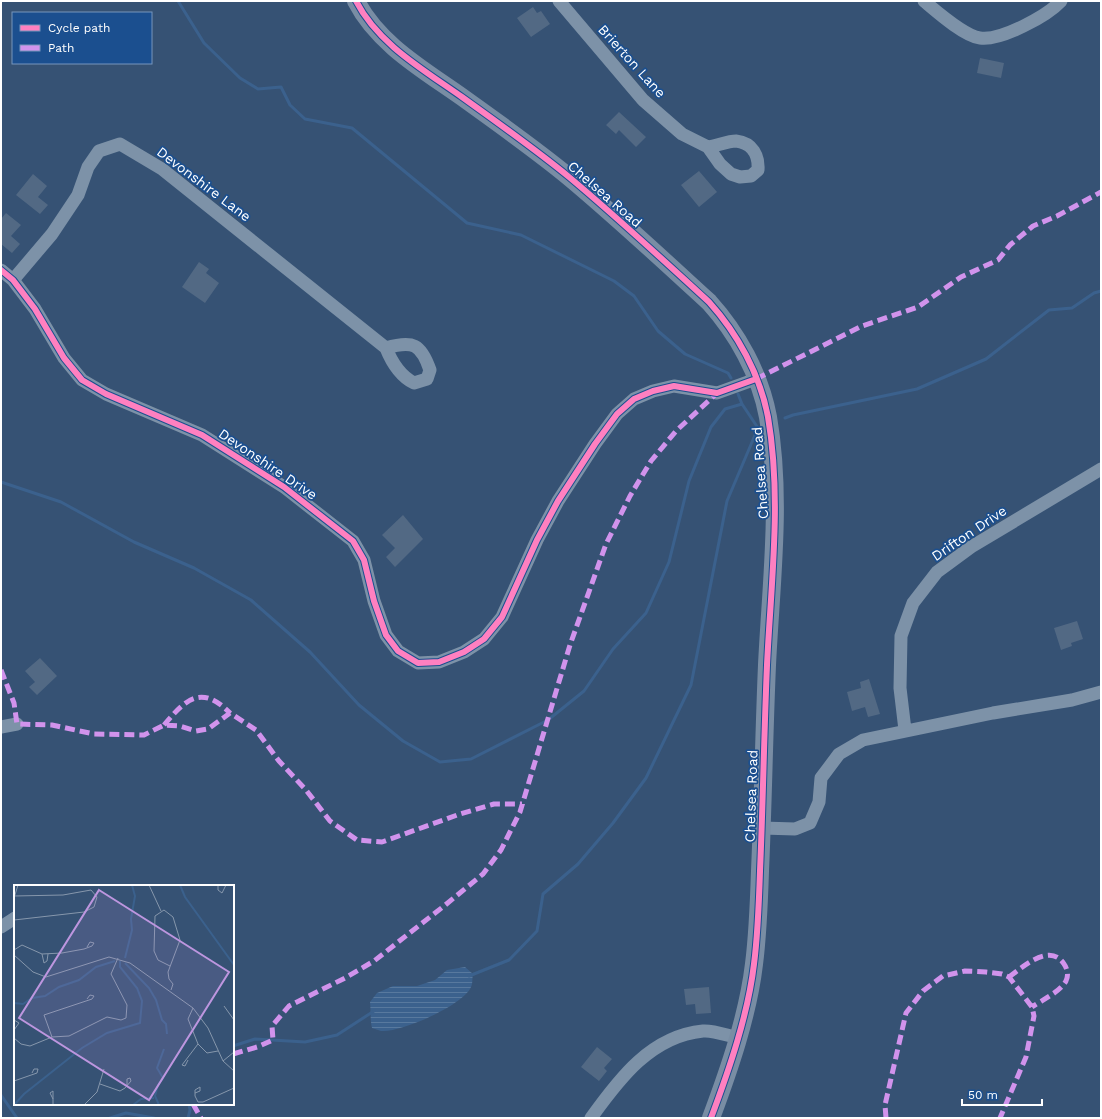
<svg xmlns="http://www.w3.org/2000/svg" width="1102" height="1119" font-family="'Work Sans',sans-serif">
  <defs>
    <pattern id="water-rules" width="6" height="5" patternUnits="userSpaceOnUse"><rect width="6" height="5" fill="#3b618d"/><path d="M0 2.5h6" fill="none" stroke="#58799e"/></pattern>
  </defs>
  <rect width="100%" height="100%" fill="#365274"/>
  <path fill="url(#water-rules)" d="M465,967L473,974C472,978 473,983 471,987C464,1005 400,1033 381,1031C378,1030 375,1029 372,1028C370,1019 371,1011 370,1002L377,993L393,986H417L435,980L447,970Z"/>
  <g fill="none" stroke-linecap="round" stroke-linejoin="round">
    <path stroke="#3b618d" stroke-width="3" d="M178,1L204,43L240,78L258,89L281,87L290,105L305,119L352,128L467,223L521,235L614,281L634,296L658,331L685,354L728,373L731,378
      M738,394L742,404
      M785,418L793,415L917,389L986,359L1049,310L1072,308L1094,293L1101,291
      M1,482L61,502L134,542L194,568L251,600L310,652L359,705L403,741L440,762L471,759L548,720L584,691L613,649L646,613L669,562L689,481L711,427L725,409L742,404L758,428L727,501L691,685L646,778L613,823L578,864L543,894L537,931L509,960L469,976
      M233,1046L255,1039L305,1042L337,1035L374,1011
      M1,1095L17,1118
      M110,1118L126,1113L154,1118
      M188,1118L190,1110L189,1104"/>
  </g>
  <path fill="#526984" d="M533,7L537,13L541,11L550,24L531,37L517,18Z
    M980,58L1004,63L1001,78L977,73Z
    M619,112L646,137L636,147L619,130L616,134L606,125Z
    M699,171L717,192L699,207L681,185Z
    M33,174L47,186L38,197L48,205L40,214L16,195Z
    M6,213L21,225L11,236L20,244L12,253L1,244V219Z
    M199,262L209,269L206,273L219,283L205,303L182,287Z
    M403,515L423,539L395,567L386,557L395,548L382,535Z
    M1077,621L1083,639L1071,643L1072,646L1061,650L1054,628Z
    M40,658L57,676L37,695L29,687L35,682L25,671Z
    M869,679L880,714L868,717L865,707L852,711L847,692L861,688L860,682Z
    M709,987L711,1013L696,1014L695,1004L686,1005L684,989Z
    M597,1047L612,1059L604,1068L607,1071L599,1081L581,1067Z"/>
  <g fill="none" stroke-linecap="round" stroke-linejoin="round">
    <path stroke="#7d92a8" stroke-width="13" d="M559,1L643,100L682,134L708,147L720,164L731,174L740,177L751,176L758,170C759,156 753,143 736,141C728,141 716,146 708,147
      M924,1C936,11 964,36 980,38C1001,41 1047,16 1061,1
      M1,270L13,280L35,309L64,358L82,380L106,394L202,435L284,487L353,541L364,560L374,601L386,635L398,651L418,663L439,662L464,652L484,639L502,617L537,540L558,501L595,444L617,414L634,399L653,391L674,386L717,393L756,379
      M13,280L52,234L78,195L88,167L99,151L120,144L162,169L386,348C392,363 400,376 414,383L427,379L430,370C421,344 413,340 386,348
      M1,727L17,724
      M905,730L900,688L901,636L913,603L937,572L971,547L1101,469
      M762,828L795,829L810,823L819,802L821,778L839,754L863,740L993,713L1072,700L1101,692
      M1,927L15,918
      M591,1118C619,1079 651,1036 703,1031C714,1030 728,1036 739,1038"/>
    <path stroke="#798da4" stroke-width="18" d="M356,1C378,44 424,70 462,97C498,123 535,149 569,177C617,217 663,260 709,302C737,333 760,374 768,417C782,499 771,582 767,665C764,734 763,803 760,871C759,902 758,933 754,964C748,1015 729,1070 711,1118"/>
    <path stroke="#d193ec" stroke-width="5" stroke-dasharray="10 5" stroke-linecap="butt" d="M756,379L862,326L918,307L961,277L998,260L1010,245L1033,226L1057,216L1101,192
      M1,670L14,703L17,724L52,725L94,734L144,735L164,725L180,726L196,731L208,729L230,713L256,730L279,761L306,790L330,821L357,840L382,842L460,814L494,804H522
      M164,725C186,699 201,684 230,713
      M1009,977C1023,967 1050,942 1064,964C1067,968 1069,975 1066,981C1060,992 1042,1000 1032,1007
      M233,1054L257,1047L273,1040L272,1026L289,1006L345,978L374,961L444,906L483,874L501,850L520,812L570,645L606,544L630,496L651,461L676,431L717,393
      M193,1104L201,1118
      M886,1118L885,1105L906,1013L923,991L943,976L965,971L986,972L1002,974L1009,977L1032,1007L1034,1016L1026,1057L1000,1118"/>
    <g stroke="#1b4f8f" stroke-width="8">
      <path id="cycleway" d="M356,1C378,44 424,70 462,97C498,123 535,149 569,177C617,217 663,260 709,302C737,333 760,374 768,417C782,499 771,582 767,665C764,734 763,803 760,871C759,902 758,933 754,964C748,1015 729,1070 711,1118
        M1,270L13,280L35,309L64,358L82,380L106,394L202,435L284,487L353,541L364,560L374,601L386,635L398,651L418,663L439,662L464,652L484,639L502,617L537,540L558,501L595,444L617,414L634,399L653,391L674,386L717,393L756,379"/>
    </g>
    <use href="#cycleway" stroke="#ff80c0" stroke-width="6"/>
  </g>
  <g text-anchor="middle" stroke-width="3.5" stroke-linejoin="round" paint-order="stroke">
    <g font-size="14" fill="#fff" stroke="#1b4f8f">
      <text transform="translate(632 61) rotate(48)" y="5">Brierton Lane</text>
      <text transform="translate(204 184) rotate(37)" y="5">Devonshire Lane</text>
      <text transform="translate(605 194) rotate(41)" y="5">Chelsea Road</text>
      <text transform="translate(268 464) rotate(34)" y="5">Devonshire Drive</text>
      <text transform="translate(760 473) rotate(-94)" y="5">Chelsea Road</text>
      <text transform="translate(969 533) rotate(-34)" y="5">Drifton Drive</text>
      <text transform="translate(751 796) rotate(-88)" y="5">Chelsea Road</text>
    </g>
  </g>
  <g transform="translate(14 885)">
    <rect width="220" height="220" fill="#365274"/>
    <path fill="none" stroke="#3b618d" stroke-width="2" d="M166,0L171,12L220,80M111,73L118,45L117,34L121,11L118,0M111,78L135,103L142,115L148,135L152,139L153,149M0,118L9,119L18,113L31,111L45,102L65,95L82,82L101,76M0,220L10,209L68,163L93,148L126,138L128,116L123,103L106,82V76M119,220L127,214L140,213M145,220L141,211L144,200L149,193L143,183L150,164"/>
    <path fill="none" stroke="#8697ac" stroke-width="1" d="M135,0L147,26M204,0V5L208,8L212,0M0,13L4,0M0,35L70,27L80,22L83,12L77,5L49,10L0,11M0,65L8,60L28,69L48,68L70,64L78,61L80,58L76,57L73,62M28,69L30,78L33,76L34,69M0,70L19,87L32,92L95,72L116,78L179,123L194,143L209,176L220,186M156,81L144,75L140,66L141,31L150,25L159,32L166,55L154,87L155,94L159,99L157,105M210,121L220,135M179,123L174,134L184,159L193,168L204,166M0,135L5,138L0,145M38,152L30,130L78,114L80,111L76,110L73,114M0,153L7,159L16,161L38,152L55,151L93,132L107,135L112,133L113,120L97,89L104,73M174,175L171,181L168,180L184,159M209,176L220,167M0,196L23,188L24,184H20L18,188M86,199L106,206L111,203L117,196L116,193L113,194V201M181,208L186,206V202L181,205V211L184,217H189L220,203M39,214L36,208L39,206V220M70,220L83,207L90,184"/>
    <path fill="#bd96df" fill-opacity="0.15" stroke="#bd96df" stroke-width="2" d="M85,5L215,87L135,215L5,133Z"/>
    <rect width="220" height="220" fill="none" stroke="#fff" stroke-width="2"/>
  </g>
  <rect width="1102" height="1119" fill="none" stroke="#ffffff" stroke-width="4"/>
  <rect x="12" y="12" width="140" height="52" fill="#1b4f8f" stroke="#7695bc"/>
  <rect x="20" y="25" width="20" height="6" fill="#ff80c0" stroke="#7695bc"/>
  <text x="48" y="32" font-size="12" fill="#ffffff">Cycle path</text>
  <rect x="20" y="45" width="20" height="6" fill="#d193ec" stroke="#7695bc"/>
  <text x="48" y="52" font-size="12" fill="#ffffff">Path</text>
  <path d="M962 1099v6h80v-6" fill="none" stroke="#ffffff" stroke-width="2"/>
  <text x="968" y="1099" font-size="12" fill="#ffffff" stroke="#1b4f8f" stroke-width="3" paint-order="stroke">50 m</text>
</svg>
